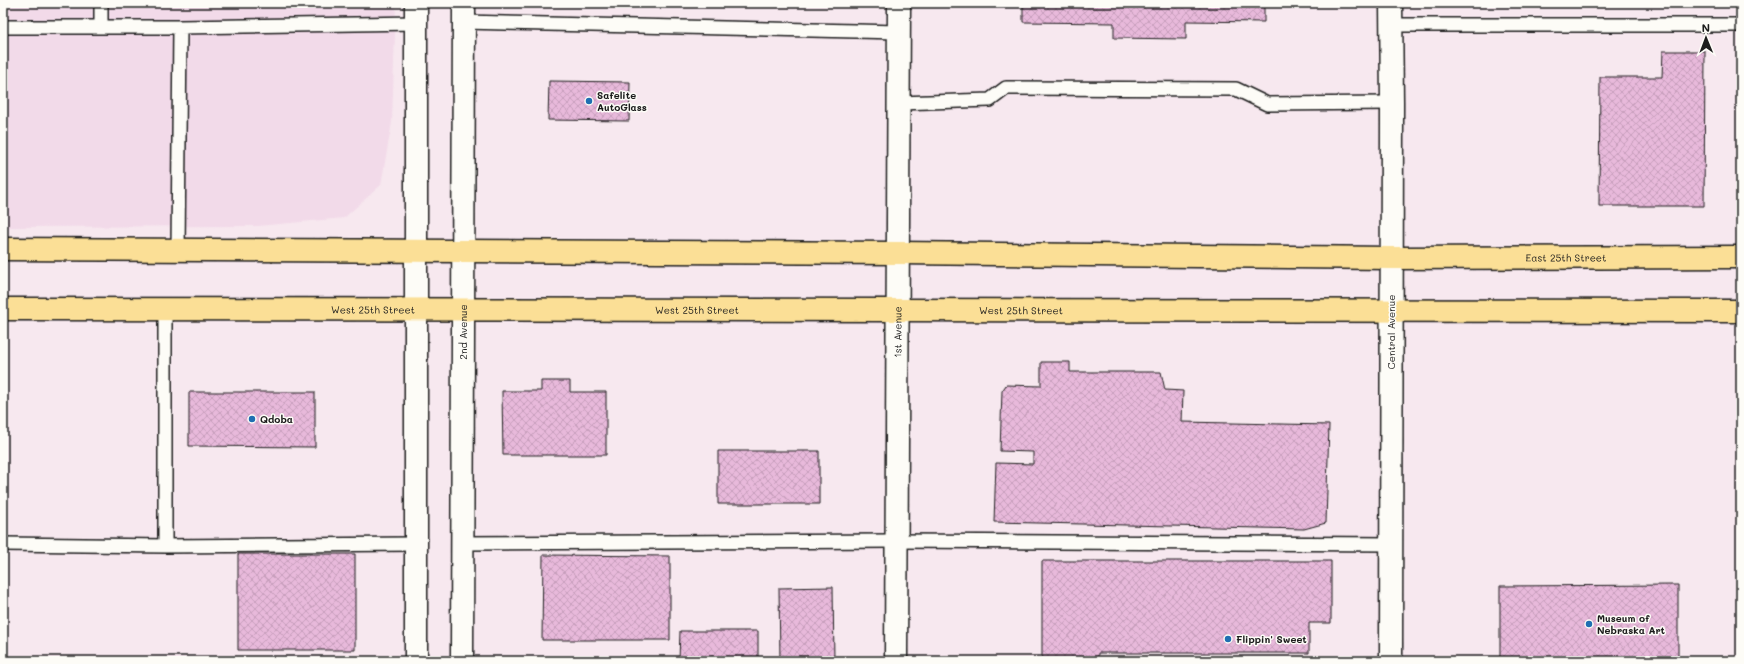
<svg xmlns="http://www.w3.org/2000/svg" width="1744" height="664" font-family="Mali,sans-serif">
  <defs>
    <pattern id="building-cross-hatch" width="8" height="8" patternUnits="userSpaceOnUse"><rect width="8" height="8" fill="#e8b9db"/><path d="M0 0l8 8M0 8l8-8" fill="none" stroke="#c69ebb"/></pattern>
  </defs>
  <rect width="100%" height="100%" fill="#f7e8ef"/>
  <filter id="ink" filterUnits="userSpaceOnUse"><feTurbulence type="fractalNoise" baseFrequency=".025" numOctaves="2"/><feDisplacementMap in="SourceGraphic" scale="8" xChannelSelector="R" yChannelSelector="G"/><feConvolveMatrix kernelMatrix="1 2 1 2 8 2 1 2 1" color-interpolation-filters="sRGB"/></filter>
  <g filter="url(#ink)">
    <path fill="#f2dae9" d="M3,3H396L392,122L381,185L344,218L258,226L3,227Z"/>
    <path fill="url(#building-cross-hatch)" stroke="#1c1c1c" d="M1023,3H1264V22L1186,21V39L1114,38V23L1023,22Z
      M1663,51H1705L1704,206H1599L1600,77H1662Z
      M549,81L630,82L629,121L548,120Z
      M1041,362H1070V372H1161L1165,390L1183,391L1182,422L1329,425L1326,523L1304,529L994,522L996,463L1033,464V452L1000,451L1002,391L1006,385L1041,386Z
      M541,381H570V392H606V455H503L502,391H541Z
      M189,392H315V447L189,446Z
      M718,451H819V504H718Z
      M238,554H355V650H238Z
      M543,555L670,556V640H542Z
      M1042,561H1331V623H1309V653H1098V661H1042Z
      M1678,585V661H1500V586Z
      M833,587L834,661H780L779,588Z
      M680,631H758V661H679Z"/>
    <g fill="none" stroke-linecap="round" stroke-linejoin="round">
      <g stroke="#1c1c1c" stroke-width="16">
        <path id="lane" d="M101,3V27
          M464,22L899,32
          M1391,25H1741
          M3,27H180L416,23
          M899,103L990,100L1006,88L1236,89L1267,104L1392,103
          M178,250L180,27
          M165,309V546
          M462,543L896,541L1391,544
          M3,544L165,546L416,544"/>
      </g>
      <g stroke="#1c1c1c" stroke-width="25">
        <g id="street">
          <path id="s1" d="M896,661L899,3"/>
        </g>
      </g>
      <g stroke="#1c1c1c" stroke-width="25">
        <g id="secondary">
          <path d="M416,3V661"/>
          <path d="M1391,3L1392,103L1391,661"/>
          <path id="s2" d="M462,661L464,3"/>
        </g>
      </g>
      <g stroke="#1c1c1c" stroke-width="25">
        <g id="primary">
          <path id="s3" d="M3,249L898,253L1391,258L1741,257"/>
          <path id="s4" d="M3,309L1741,311"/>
        </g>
      </g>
      <use href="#lane" stroke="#fdfcf7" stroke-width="13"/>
      <use href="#street" stroke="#fdfcf7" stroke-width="22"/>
      <use href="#secondary" stroke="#fdfcf7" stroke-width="22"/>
      <use href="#primary" stroke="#fbdf96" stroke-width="22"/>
    </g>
  </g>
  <g fill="#1f6fb2" stroke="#fdfcf7" stroke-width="1.5">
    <circle cx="589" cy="101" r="4"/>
    <circle cx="252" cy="419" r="4"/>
    <circle cx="1589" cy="624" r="4"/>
    <circle cx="1228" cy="639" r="4"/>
  </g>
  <g text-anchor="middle" stroke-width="3" stroke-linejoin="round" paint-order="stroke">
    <g font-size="10" font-weight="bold" fill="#1c1c1c" stroke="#fdfcf7" text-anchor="start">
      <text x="597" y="99">Safelite<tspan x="597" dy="12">AutoGlass</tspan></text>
      <text x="260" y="423">Qdoba</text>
      <text x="1597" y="622">Museum of<tspan x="1597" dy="12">Nebraska Art</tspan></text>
      <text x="1236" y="643">Flippin' Sweet</text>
    </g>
    <g font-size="10" fill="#1c1c1c" stroke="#fdfcf7">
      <text dy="4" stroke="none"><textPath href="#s3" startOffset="1563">East 25th Street</textPath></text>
      <text dy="4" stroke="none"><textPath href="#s4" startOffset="370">West 25th Street</textPath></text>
      <text dy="4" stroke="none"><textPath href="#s4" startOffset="694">West 25th Street</textPath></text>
      <text dy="4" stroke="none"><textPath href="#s4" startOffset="1018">West 25th Street</textPath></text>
      <text dy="4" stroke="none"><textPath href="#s2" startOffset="329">2nd Avenue</textPath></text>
      <text dy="4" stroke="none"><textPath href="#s1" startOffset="329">1st Avenue</textPath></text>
      <text transform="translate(1391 332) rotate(-90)" y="4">Central Avenue</text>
    </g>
  </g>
  <rect width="1744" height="664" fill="none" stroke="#fdfcf7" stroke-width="16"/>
  <rect x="8" y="8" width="1728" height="648" fill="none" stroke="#1c1c1c" stroke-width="1.5" filter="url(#ink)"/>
  <g transform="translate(1706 38) rotate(359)" stroke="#fdfcf7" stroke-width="3" paint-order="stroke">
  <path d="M0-3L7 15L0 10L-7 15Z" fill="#1c1c1c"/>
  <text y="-6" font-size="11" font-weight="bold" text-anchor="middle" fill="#1c1c1c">N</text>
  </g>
</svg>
